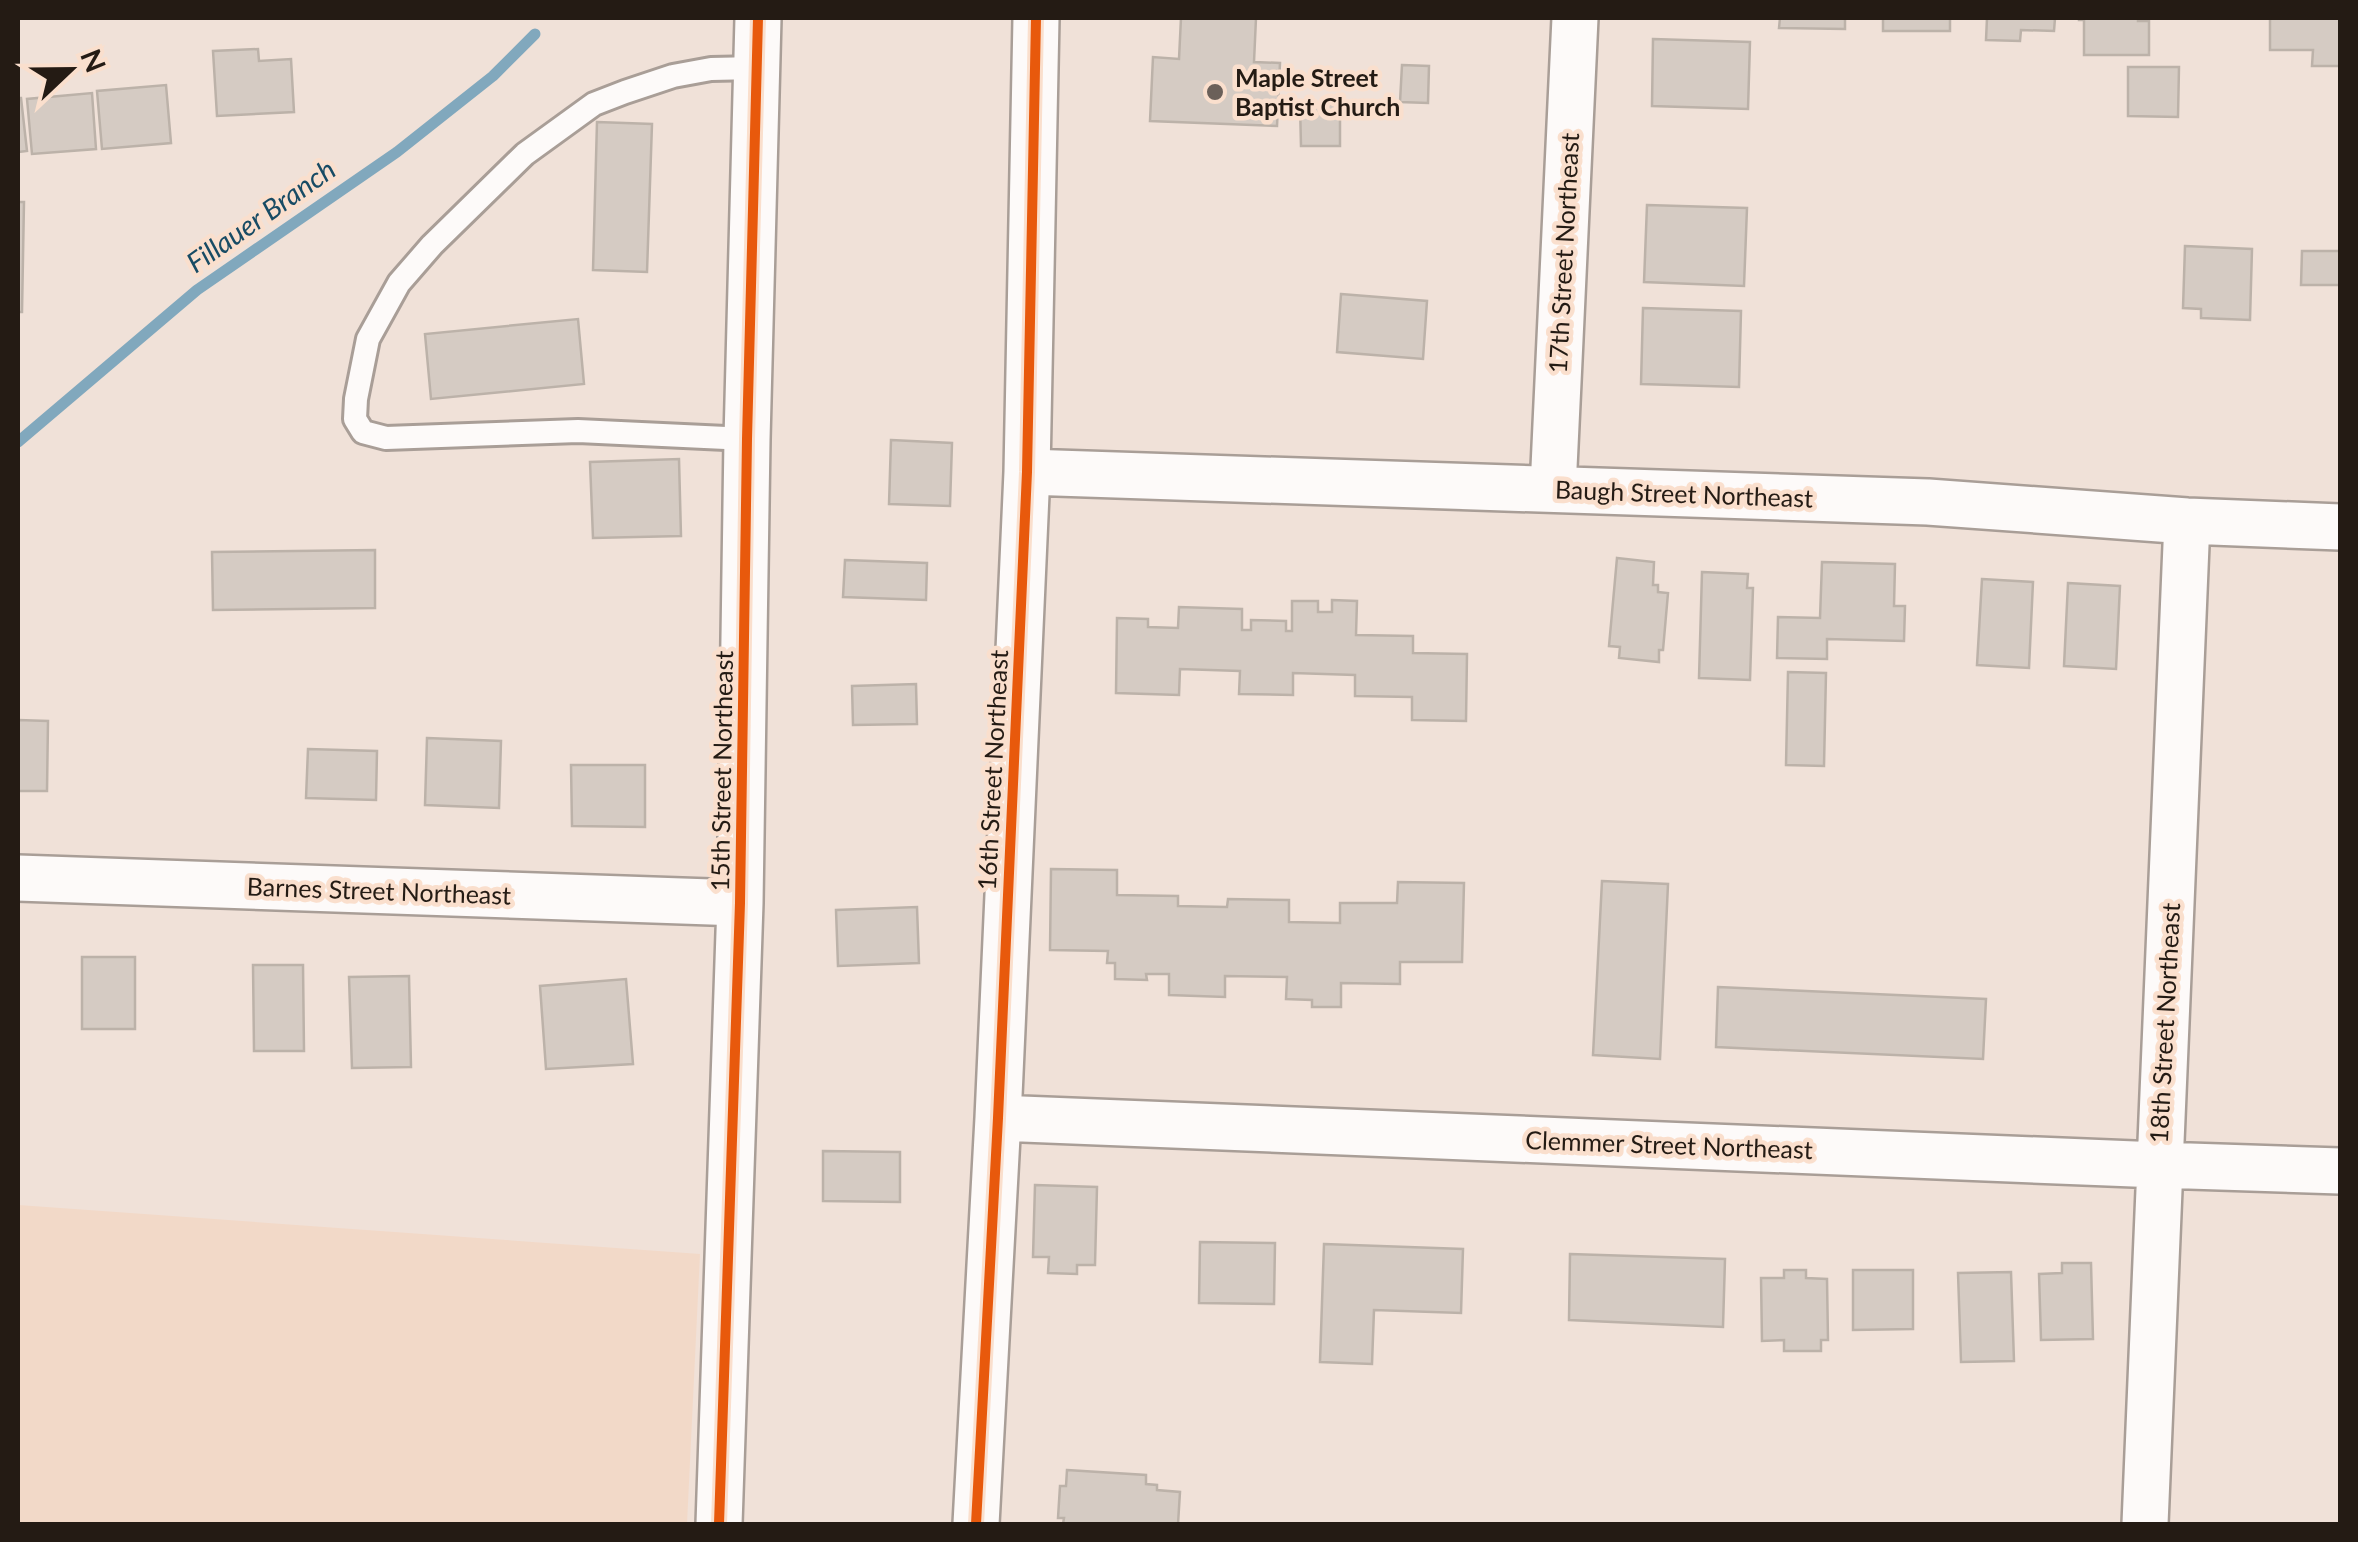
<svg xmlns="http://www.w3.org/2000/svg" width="2358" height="1542" font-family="Lato,sans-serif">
  <rect width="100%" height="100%" fill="#f0e1d8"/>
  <path fill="#f2d9c8" d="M18,1205L700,1254L687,1524H18Z"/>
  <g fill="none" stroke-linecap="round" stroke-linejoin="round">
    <path stroke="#81a8bd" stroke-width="11" d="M18,442L197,290L397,152L493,76L535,34"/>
  </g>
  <path fill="#d5cbc3" stroke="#bcb2a9" stroke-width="2.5" d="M1181,18H1256L1254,62L1280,63L1277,126L1150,121L1153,57L1179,59Z
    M1780,18H1845V29L1779,28Z
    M1883,18H1950V31H1883Z
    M1987,18H2055L2054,31L2021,30L2020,41L1986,40Z
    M2079,18H2138V21H2149V55H2084V20H2079Z
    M2270,18H2340V66H2312L2313,50H2270Z
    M1653,39L1750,42L1748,109L1652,106Z
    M258,49L259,61L291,59L294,112L217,116L213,51Z
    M1402,65L1429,66L1428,103L1400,102Z
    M2128,67H2179L2178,117L2128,116Z
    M166,85L171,143L102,149L97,91Z
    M92,93L96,149L32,154L27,99Z
    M18,98H21L27,151L18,152Z
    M1340,104V146H1301L1300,105Z
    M597,122L652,124L647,272L593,270Z
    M18,202H24L22,312H18Z
    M1647,205L1747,208L1744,286L1644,282Z
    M2185,246L2252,249L2250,320L2201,318V309L2183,308Z
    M2302,251H2340V301V285H2301Z
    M1341,294L1427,301L1423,359L1337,352Z
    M1643,308L1741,311L1739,387L1641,384Z
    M578,319L584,384L431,399L425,334Z
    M891,440L952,443L950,506L889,504Z
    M679,459L681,536L593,538L590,462Z
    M375,550V608L213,610L212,552Z
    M1617,558L1654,562L1653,585H1658V592L1668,593L1663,650H1659V662L1619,658L1620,647L1609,646Z
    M845,560L927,563L926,600L843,597Z
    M1822,562L1895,564L1894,606H1905L1904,641L1827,639V659L1777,658L1778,617L1820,618Z
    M1702,572L1748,574L1747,588H1753L1750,680L1699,678Z
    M1982,579L2033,582L2029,668L1977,665Z
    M2068,583L2120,586L2116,669L2064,666Z
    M1332,600L1357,601L1356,635L1413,636V653L1467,654L1466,721L1412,720V697L1355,696V675L1293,673V695L1239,694L1240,671L1180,669L1179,695L1116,693L1117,618L1148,619V627L1178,628L1179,607L1242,609V630H1251V620L1286,621V631H1292V601H1318V612H1332Z
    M1788,672L1826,673L1824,766L1786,765Z
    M916,684L917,724L853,725L852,686Z
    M18,720L48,721L47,791H18Z
    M427,738L501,741L499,808L425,805Z
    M308,749L377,751L376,800L306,798Z
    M571,765H645V827L572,826Z
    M1051,869L1117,870V895L1178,896V906L1227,907L1228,899L1289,900V922L1340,923V903H1397L1398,882L1464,883L1462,962H1400V984L1341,983V1007H1312V1000L1286,999L1287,977L1225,976V997L1169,995V974H1146L1147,980L1115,979V963H1107L1108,951L1050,950Z
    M1602,881L1668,884L1660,1059L1593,1055Z
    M917,907L919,963L838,966L836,910Z
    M82,957H135V1029H82Z
    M253,965H303L304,1051H254Z
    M409,976L411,1067L352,1068L349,977Z
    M626,979L633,1064L546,1069L540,986Z
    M1718,987L1986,999L1983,1059L1716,1047Z
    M823,1151L900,1152V1202L823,1201Z
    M1035,1185L1097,1187L1095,1265H1077V1274L1048,1273L1049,1257H1033Z
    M1200,1242L1275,1243L1274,1304L1199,1303Z
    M1324,1244L1463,1249L1461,1313L1374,1310L1372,1364L1320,1362Z
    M1570,1254L1725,1259L1723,1327L1569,1320Z
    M2062,1263H2091L2093,1339L2041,1340L2039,1274L2062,1273Z
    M1784,1270H1806V1278L1827,1279L1828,1340H1821V1351H1784V1340L1762,1341L1761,1278H1784Z
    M1853,1270H1913V1329L1853,1330Z
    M2011,1272L2014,1361L1961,1362L1958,1273Z
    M1067,1470L1146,1475V1484L1157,1485V1490L1180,1492L1178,1524H1063L1064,1518H1058L1060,1486H1066Z"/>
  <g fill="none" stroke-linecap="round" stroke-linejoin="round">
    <g stroke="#a99e97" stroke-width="28">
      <path id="service" d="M747,439L578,431L386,438L363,432L355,419L356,399L368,339L399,283L432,245L525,154L594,104L625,92L673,76L711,69L757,68"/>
    </g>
    <g stroke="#a99e97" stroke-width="50">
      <path id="minor" d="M1027,472L1928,502L2187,521L2340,527
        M1553,489L1575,18
        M18,878L740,903
        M998,1118L2159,1165L2340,1171
        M719,1524L740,903L747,439L758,18
        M976,1524L998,1118L1027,472L1036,18
        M2145,1524L2187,521"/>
    </g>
    <use href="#service" stroke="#fdfaf9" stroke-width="22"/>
    <use href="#minor" stroke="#fdfaf9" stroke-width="45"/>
    <g stroke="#fadfcd" stroke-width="16">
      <path id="cycleway" d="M719,1524L740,903L747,439L758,18
        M976,1524L998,1118L1027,472L1036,18"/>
    </g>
    <use href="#cycleway" stroke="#e8590c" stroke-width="10"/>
  </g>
  <circle fill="#6b6059" stroke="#fadfcd" stroke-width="4" cx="1215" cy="92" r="10"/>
  <g text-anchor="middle" stroke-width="9" stroke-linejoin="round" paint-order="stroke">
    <g font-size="25" font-weight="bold" fill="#241b14" stroke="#fadfcd" text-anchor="start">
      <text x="1235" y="87">Maple Street<tspan x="1235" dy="29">Baptist Church</tspan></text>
    </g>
    <g font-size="25" fill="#241b14" stroke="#fadfcd">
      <text transform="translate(1564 253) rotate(-87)" y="9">17th Street Northeast</text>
      <text transform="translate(1684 494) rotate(2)" y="9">Baugh Street Northeast</text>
      <text transform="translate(993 770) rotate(-87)" y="9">16th Street Northeast</text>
      <text transform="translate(722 771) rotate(-89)" y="9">15th Street Northeast</text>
      <text transform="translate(379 891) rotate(2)" y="9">Barnes Street Northeast</text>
      <text transform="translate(2165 1023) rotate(-87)" y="9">18th Street Northeast</text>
      <text transform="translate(1669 1145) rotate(2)" y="9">Clemmer Street Northeast</text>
    </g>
    <g font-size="28" font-style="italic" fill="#184b64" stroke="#fadfcd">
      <text transform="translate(261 216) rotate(-35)" y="10">Fillauer Branch</text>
    </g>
  </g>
  <rect width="2358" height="1542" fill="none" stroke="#241b14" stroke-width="40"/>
  <g transform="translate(70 70) rotate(68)" stroke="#fadfcd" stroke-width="8" paint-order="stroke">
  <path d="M0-8L18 38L0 25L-18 38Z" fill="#241b14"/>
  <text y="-15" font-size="28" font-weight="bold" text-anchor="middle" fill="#241b14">N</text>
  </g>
</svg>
